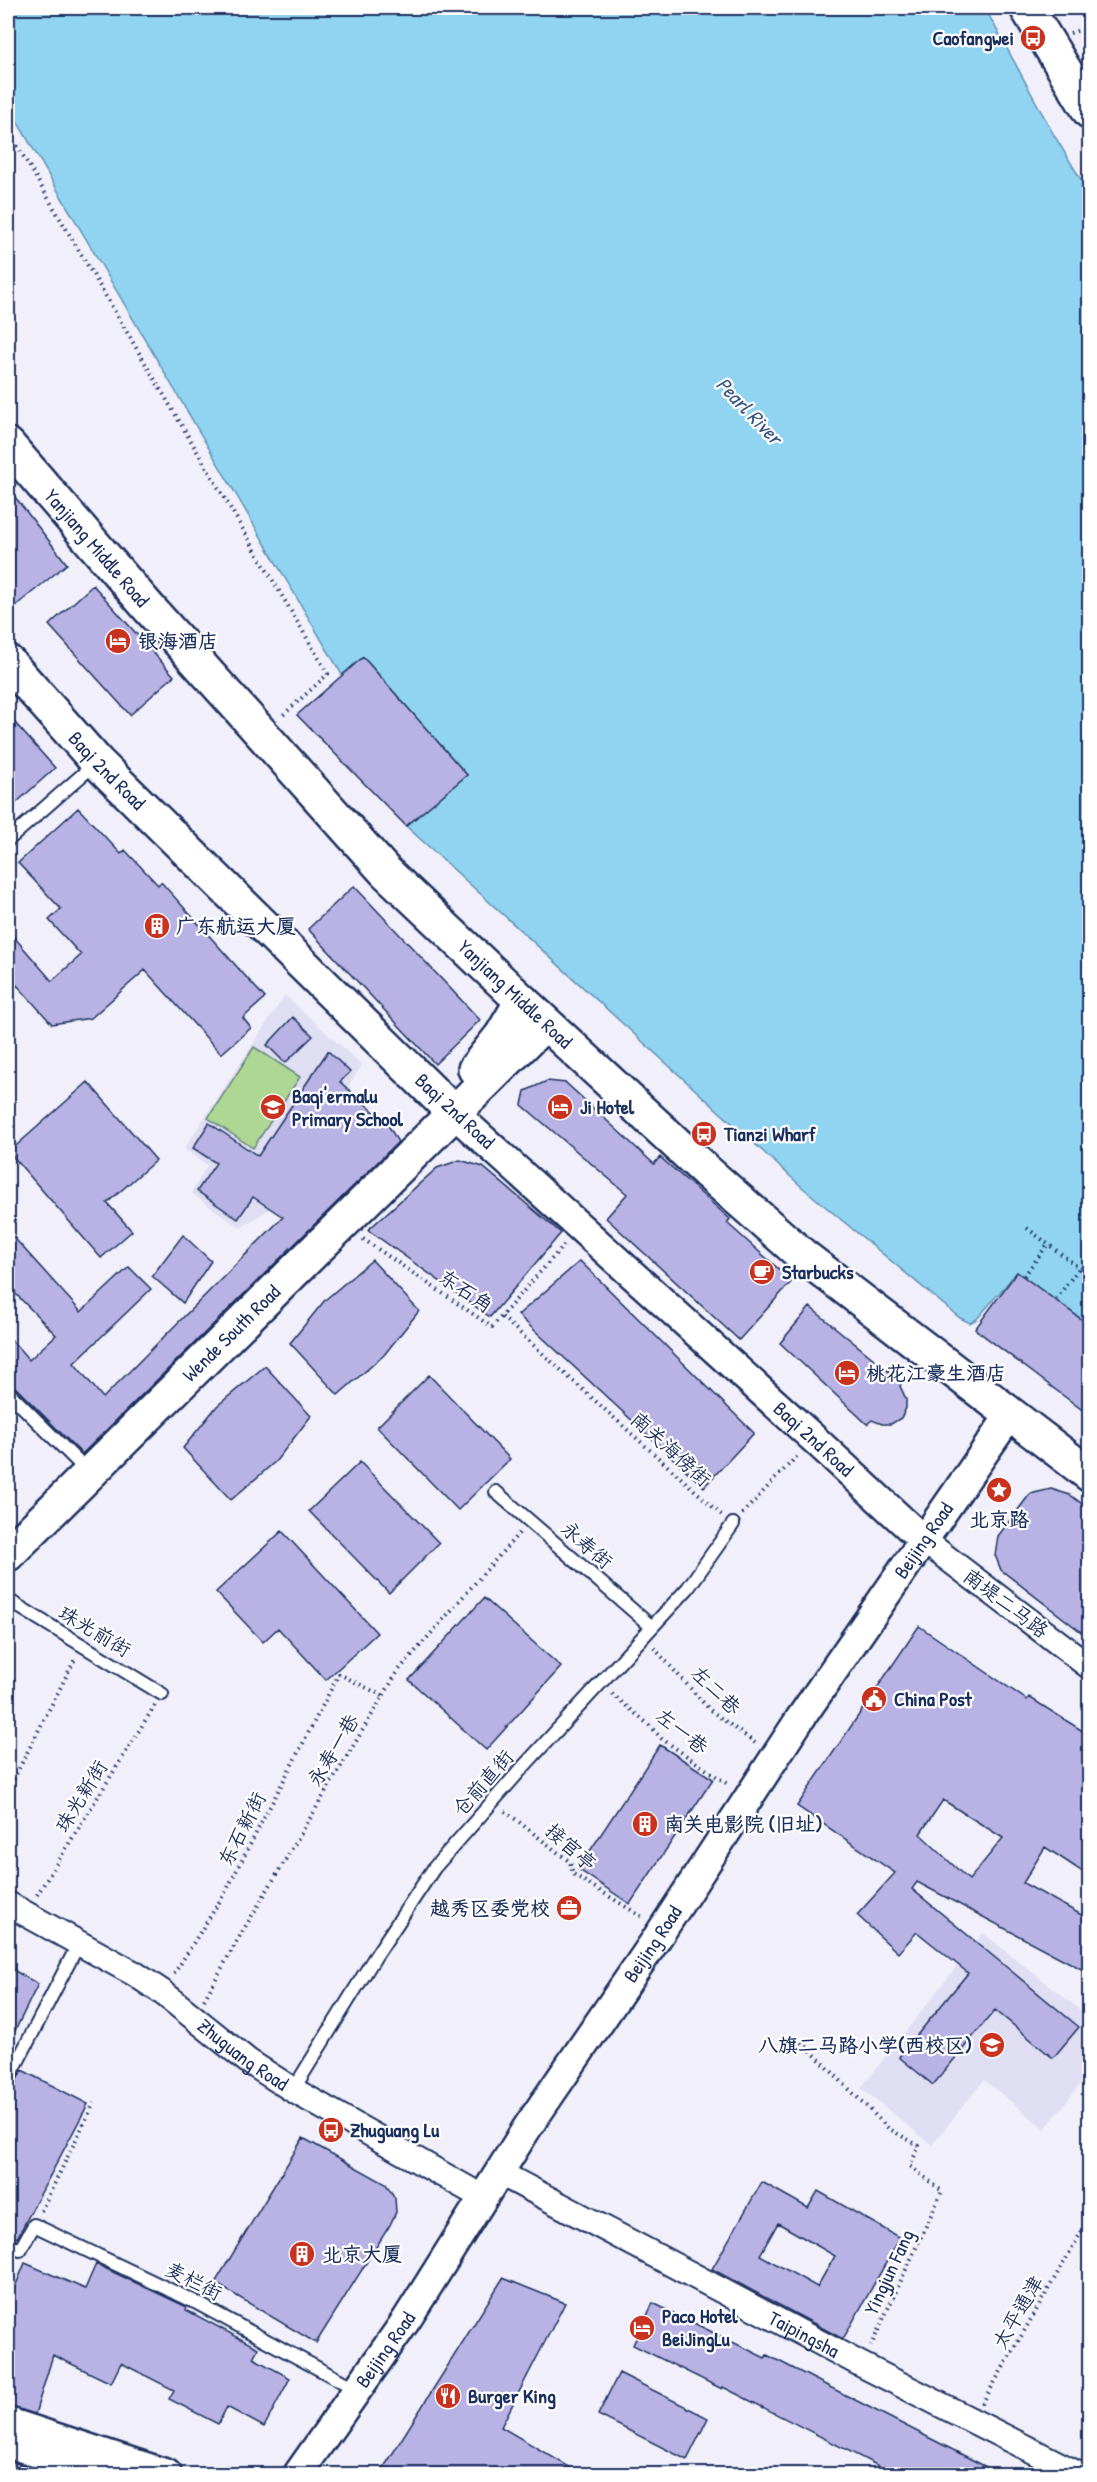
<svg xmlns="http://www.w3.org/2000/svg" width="1097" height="2482" font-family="'Patrick Hand','LXGW WenKai TC',sans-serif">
  <rect width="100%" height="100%" fill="#f1f0fa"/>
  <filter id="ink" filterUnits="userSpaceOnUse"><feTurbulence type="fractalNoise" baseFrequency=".0167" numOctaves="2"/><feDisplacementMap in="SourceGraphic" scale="12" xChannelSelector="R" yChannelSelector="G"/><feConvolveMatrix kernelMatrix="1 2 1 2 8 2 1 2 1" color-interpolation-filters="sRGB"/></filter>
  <g filter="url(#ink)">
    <path fill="#e0def3" d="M285,995L362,1065L268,1210L240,1228L191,1193L207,1165L184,1149Z
      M983,1933L1089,2017V2073L1045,2129L984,2080L932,2145L861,2088Z"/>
    <path fill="#aed794" stroke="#648379" stroke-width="1.5" d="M254,1047L300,1077L253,1148L208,1118Z"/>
    <path fill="#90d4f1" stroke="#6192b6" stroke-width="1.5" d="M8,8H985L1054,135L1089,193V1325L1017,1272L977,1319L970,1323L960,1318L803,1188L406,826L467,775L364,658L342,675L8,106Z"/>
    <path fill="#b8b3e4" stroke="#1b2f5e" stroke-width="1.5" fill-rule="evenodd" d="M8,488L67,564L8,612Z
      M93,585L174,676L130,715L49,625Z
      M363,657L467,775L406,826L297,715Z
      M8,715L55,768L16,803L8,794Z
      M78,808L121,854L125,850L158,885L161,882L265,998L243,1018L251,1028L221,1054L145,970L91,1018L52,1024L17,985L8,994V930L52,981L81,955L49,920L61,909L18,863Z
      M354,886L480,1020L435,1064L308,929Z
      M293,1017L313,1036L285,1063L267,1045Z
      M328,1051L350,1072L340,1082L387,1123L398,1142L82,1454L14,1386L8,1384V1336L29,1360L56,1335L8,1286V1231L81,1312L129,1267L151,1289L74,1363L103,1398L283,1217L253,1197L238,1219L197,1191L216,1163L193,1148L209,1123L258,1156Z
      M547,1081L566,1083L654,1164L660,1157L730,1219L727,1223L792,1281L739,1340L606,1218L627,1194L522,1105L525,1091Z
      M88,1082L156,1160L107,1203L132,1231L101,1258L9,1152Z
      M460,1160L483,1167L561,1233L490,1317L368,1230L437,1168Z
      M183,1235L211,1261L183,1303L152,1276Z
      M372,1260L419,1311L384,1355L338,1395L290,1343L325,1300Z
      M580,1261L754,1433L704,1487L518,1315Z
      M1017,1272L1089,1325V1415L975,1329Z
      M810,1307L902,1382L900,1386L906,1399V1408L901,1418L891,1424H882L872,1420L867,1424L780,1343Z
      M265,1366L311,1416L276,1461L231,1500L183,1448L217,1406Z
      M429,1375L510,1459L458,1510L377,1427Z
      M360,1462L439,1543L389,1593L309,1511Z
      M1051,1489L1070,1495L1089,1509V1638L1001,1570L995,1555L998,1536L1030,1494Z
      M282,1531L377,1633L326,1680L278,1628L263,1642L216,1592Z
      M484,1598L561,1667L486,1750L409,1680Z
      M919,1626L1027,1700L1029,1697L1089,1735V1876L1045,1847L1023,1883L1089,1919V1973L917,1882L912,1889L1079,2027L1053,2058L995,2010L933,2085L899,2057L968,1973L917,1932L898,1953L857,1915L895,1873L797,1806ZM943,1800L1003,1838L969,1880L920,1834Z
      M660,1745L713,1779L630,1904L578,1869Z
      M8,1967L38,1984L8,2045Z
      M22,2070L88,2104L17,2238L8,2233V2088L15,2084Z
      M303,2138L386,2184L395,2198L396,2212L390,2225L316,2343L215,2283Z
      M762,2182L808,2208L818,2191L900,2238L843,2339L712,2269ZM778,2223L835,2256L817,2287L760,2255Z
      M25,2263L85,2289L96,2264L187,2307L186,2310L258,2348L253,2358L290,2378L264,2427L227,2407L218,2424L169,2399L174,2390L121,2363L111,2383L53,2355L35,2414L8,2406V2304Z
      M503,2278L565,2303L501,2427L583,2475H379Z
      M653,2303L765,2358L767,2355L1002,2475H896L723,2387L722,2389L633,2345Z
      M619,2373L708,2418L687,2460L598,2415Z
      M8,2460L50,2475H8Z"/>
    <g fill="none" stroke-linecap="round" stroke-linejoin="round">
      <g stroke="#1b2f5e" stroke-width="16">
        <path id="service" d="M8,840L97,762
          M8,1392L89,1473
          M496,1492L652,1627
          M8,1600L162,1694
          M8,2080L79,1943
          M293,2090L375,1957L434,1868L524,1766L688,1588L733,1524
          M8,2245L20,2250L34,2225L195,2302L358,2390"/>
      </g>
      <g stroke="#1b2f5e" stroke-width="28">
        <g id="minor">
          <path d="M922,1539L1090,1667"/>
          <path id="s1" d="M8,1904L135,1974L162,1992L248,2061L293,2090L484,2198"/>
          <path id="s2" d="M500,2173L862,2365L1078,2474"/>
        </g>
      </g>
      <g stroke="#1b2f5e" stroke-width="33">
        <g id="tertiary">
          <path id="s3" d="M455,1114L813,1438L922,1539"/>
          <path d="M8,2422L167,2474"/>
          <path d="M8,2443L100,2474"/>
          <path id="s4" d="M298,2474L407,2319L527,2128L653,1944L800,1719L1010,1415"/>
        </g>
      </g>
      <g stroke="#1b2f5e" stroke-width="38">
        <g id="secondary">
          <path d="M1027,8L1090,112"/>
          <path id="s5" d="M8,662L97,762L455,1114"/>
          <path d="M475,1069L502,1035L522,1001"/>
          <path id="s6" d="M8,1554L545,1023"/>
        </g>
      </g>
      <g stroke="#1b2f5e" stroke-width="38">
        <g id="primary">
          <path id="s7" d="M8,445L148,607L385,871L522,1001L706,1171L802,1255L1090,1475"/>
        </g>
      </g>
      <path stroke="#1b2f5e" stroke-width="4" stroke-dasharray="1.5 4.5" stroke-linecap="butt" d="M1070,33L1090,27
        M8,130L328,674L281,717
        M1027,1228L1090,1276
        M363,1239L492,1327L564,1245
        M1024,1276L1048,1244
        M1056,1299L1079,1268
        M502,1317L722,1515
        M742,1514L797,1456
        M654,1648L710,1710L755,1743
        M612,1694L648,1724L662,1739L729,1785
        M8,1790L76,1657
        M505,1811L570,1862L573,1874L644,1918
        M37,1895L155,1705
        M174,1974L226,1891L339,1674L383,1696
        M204,2000L241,1934L398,1671L519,1533
        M802,2042L888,2128L919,2146L910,2166L942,2191L871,2346
        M41,2211L94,2103
        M8,2270H10L14,2263
        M982,2404L1090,2217"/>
      <use href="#service" stroke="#fff" stroke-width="12"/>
      <use href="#minor" stroke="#fff" stroke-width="24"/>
      <use href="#tertiary" stroke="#fff" stroke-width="28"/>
      <use href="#secondary" stroke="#fff" stroke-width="33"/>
      <use href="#primary" stroke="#fff" stroke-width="33"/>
    </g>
  </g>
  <defs>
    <g id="bus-disc" transform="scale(1.35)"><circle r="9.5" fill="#c8321e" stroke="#fff"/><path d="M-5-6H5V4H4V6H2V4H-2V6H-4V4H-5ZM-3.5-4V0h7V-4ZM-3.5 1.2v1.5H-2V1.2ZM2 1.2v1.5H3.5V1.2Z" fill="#fff"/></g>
    <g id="hotel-disc" transform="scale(1.35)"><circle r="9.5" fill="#c8321e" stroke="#fff"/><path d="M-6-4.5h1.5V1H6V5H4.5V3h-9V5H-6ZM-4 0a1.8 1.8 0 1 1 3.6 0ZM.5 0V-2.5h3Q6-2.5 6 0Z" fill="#fff"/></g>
    <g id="building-disc" transform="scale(1.35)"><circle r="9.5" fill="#c8321e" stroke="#fff"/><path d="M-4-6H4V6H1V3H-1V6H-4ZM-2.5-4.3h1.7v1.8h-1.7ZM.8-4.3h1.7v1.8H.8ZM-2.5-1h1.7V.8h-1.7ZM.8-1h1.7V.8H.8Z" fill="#fff"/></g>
    <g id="school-disc" transform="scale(1.35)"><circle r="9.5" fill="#c8321e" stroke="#fff"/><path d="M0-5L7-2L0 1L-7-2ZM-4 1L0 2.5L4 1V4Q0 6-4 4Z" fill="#fff"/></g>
    <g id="cafe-disc" transform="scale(1.35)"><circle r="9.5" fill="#c8321e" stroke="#fff"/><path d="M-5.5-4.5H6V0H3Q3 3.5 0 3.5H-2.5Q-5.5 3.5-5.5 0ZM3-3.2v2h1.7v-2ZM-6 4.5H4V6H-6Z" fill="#fff"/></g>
    <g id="sight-disc" transform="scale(1.35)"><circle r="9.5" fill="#c8321e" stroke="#fff"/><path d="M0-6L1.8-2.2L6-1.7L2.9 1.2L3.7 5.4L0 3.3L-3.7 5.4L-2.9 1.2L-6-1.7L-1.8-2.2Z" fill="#fff"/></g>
    <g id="civic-disc" transform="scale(1.35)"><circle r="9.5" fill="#c8321e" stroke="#fff"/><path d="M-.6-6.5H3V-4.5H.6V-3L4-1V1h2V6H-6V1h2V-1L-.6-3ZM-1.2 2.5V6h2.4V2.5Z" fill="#fff"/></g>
    <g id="office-disc" transform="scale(1.35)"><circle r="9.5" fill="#c8321e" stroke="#fff"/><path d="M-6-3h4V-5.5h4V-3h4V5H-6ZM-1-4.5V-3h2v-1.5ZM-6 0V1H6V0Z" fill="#fff"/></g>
    <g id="restaurant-disc" transform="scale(1.35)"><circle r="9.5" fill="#c8321e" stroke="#fff"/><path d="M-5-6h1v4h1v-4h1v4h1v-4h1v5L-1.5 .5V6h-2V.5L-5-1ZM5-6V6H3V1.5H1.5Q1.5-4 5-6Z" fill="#fff"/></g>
  </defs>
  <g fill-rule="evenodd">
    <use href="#bus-disc" x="1033" y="38"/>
    <use href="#hotel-disc" x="118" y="641"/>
    <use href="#building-disc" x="157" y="926"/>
    <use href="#school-disc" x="273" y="1107"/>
    <use href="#hotel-disc" x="560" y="1107"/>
    <use href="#bus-disc" x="704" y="1134"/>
    <use href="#cafe-disc" x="762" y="1272"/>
    <use href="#hotel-disc" x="847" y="1373"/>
    <use href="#sight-disc" x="999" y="1490"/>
    <use href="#civic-disc" x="874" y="1699"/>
    <use href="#building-disc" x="645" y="1824"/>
    <use href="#office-disc" x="569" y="1908"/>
    <use href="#school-disc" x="992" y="2045"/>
    <use href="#bus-disc" x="331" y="2130"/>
    <use href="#building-disc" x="302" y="2254"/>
    <use href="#hotel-disc" x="642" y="2328"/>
    <use href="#restaurant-disc" x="448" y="2396"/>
  </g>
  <g text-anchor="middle" stroke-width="4.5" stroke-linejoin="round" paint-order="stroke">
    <g font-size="20" font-weight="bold" fill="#1b2f5e" stroke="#fff" text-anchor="start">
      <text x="1014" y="45" text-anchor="end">Caofangwei</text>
      <text x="138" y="648">银海酒店</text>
      <text x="176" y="933">广东航运大厦</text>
      <text x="292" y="1103">Baqi'ermalu<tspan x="292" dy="23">Primary School</tspan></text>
      <text x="580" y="1114">Ji Hotel</text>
      <text x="724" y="1141">Tianzi Wharf</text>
      <text x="782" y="1279">Starbucks</text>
      <text x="866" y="1380">桃花江豪生酒店</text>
      <text x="999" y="1526" text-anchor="middle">北京路</text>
      <text x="894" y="1706">China Post</text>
      <text x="664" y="1831">南关电影院 (旧址)</text>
      <text x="550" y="1915" text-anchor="end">越秀区委党校</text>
      <text x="972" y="2052" text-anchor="end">八旗二马路小学(西校区)</text>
      <text x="350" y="2137">Zhuguang Lu</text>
      <text x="322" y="2261">北京大厦</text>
      <text x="662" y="2323">Paco Hotel<tspan x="662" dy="23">BeiJingLu</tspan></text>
      <text x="468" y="2403">Burger King</text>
    </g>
    <g font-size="20" fill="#1b2f5e" stroke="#fff">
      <text dy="7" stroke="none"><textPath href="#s7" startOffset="136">Yanjiang Middle Road</textPath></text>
      <text dy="7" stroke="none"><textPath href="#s5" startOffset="147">Baqi 2nd Road</textPath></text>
      <text dy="7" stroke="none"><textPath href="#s7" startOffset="748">Yanjiang Middle Road</textPath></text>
      <text transform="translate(455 1111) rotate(43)" y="7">Baqi 2nd Road</text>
      <text transform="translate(466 1291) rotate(34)" y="7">东石角</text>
      <text dy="7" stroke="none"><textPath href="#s6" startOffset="314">Wende South Road</textPath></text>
      <text dy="7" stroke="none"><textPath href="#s3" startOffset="484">Baqi 2nd Road</textPath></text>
      <text transform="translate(671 1449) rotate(42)" y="7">南关海傍街</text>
      <text dy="7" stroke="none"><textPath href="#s4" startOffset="1124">Beijing Road</textPath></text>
      <text transform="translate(587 1545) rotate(41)" y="7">永寿街</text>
      <text transform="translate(1006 1603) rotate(37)" y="7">南堤二马路</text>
      <text transform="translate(95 1631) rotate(31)" y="7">珠光前街</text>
      <text transform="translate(716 1690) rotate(44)" y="7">左二巷</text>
      <text transform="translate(682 1731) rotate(38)" y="7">左一巷</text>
      <text transform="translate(333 1750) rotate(-59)" y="7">永寿一巷</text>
      <text transform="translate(483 1783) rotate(-49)" y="7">仓前直街</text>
      <text transform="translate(81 1796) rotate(-58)" y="7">珠光新街</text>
      <text transform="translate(242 1829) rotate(-63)" y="7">东石新街</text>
      <text transform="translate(571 1847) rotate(42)" y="7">接官亭</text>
      <text dy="7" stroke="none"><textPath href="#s4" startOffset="638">Beijing Road</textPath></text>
      <text dy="7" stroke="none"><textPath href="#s1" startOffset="280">Zhuguang Road</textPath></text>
      <text transform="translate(889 2272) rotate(-65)" y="7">Yingjun Fang</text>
      <text transform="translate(194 2281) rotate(27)" y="7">麦栏街</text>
      <text transform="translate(1018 2312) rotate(-60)" y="7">太平通津</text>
      <text dy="7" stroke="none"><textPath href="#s2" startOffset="344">Taipingsha</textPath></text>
      <text dy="7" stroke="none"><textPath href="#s4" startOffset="152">Beijing Road</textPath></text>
    </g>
    <g font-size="21" font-style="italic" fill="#385883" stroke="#fff">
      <text transform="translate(749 411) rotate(46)" y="7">Pearl River</text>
    </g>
  </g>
  <rect width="1097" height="2482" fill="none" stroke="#fff" stroke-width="30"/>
  <rect x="15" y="15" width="1067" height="2452" fill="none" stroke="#1b2f5e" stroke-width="2" filter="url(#ink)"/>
</svg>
